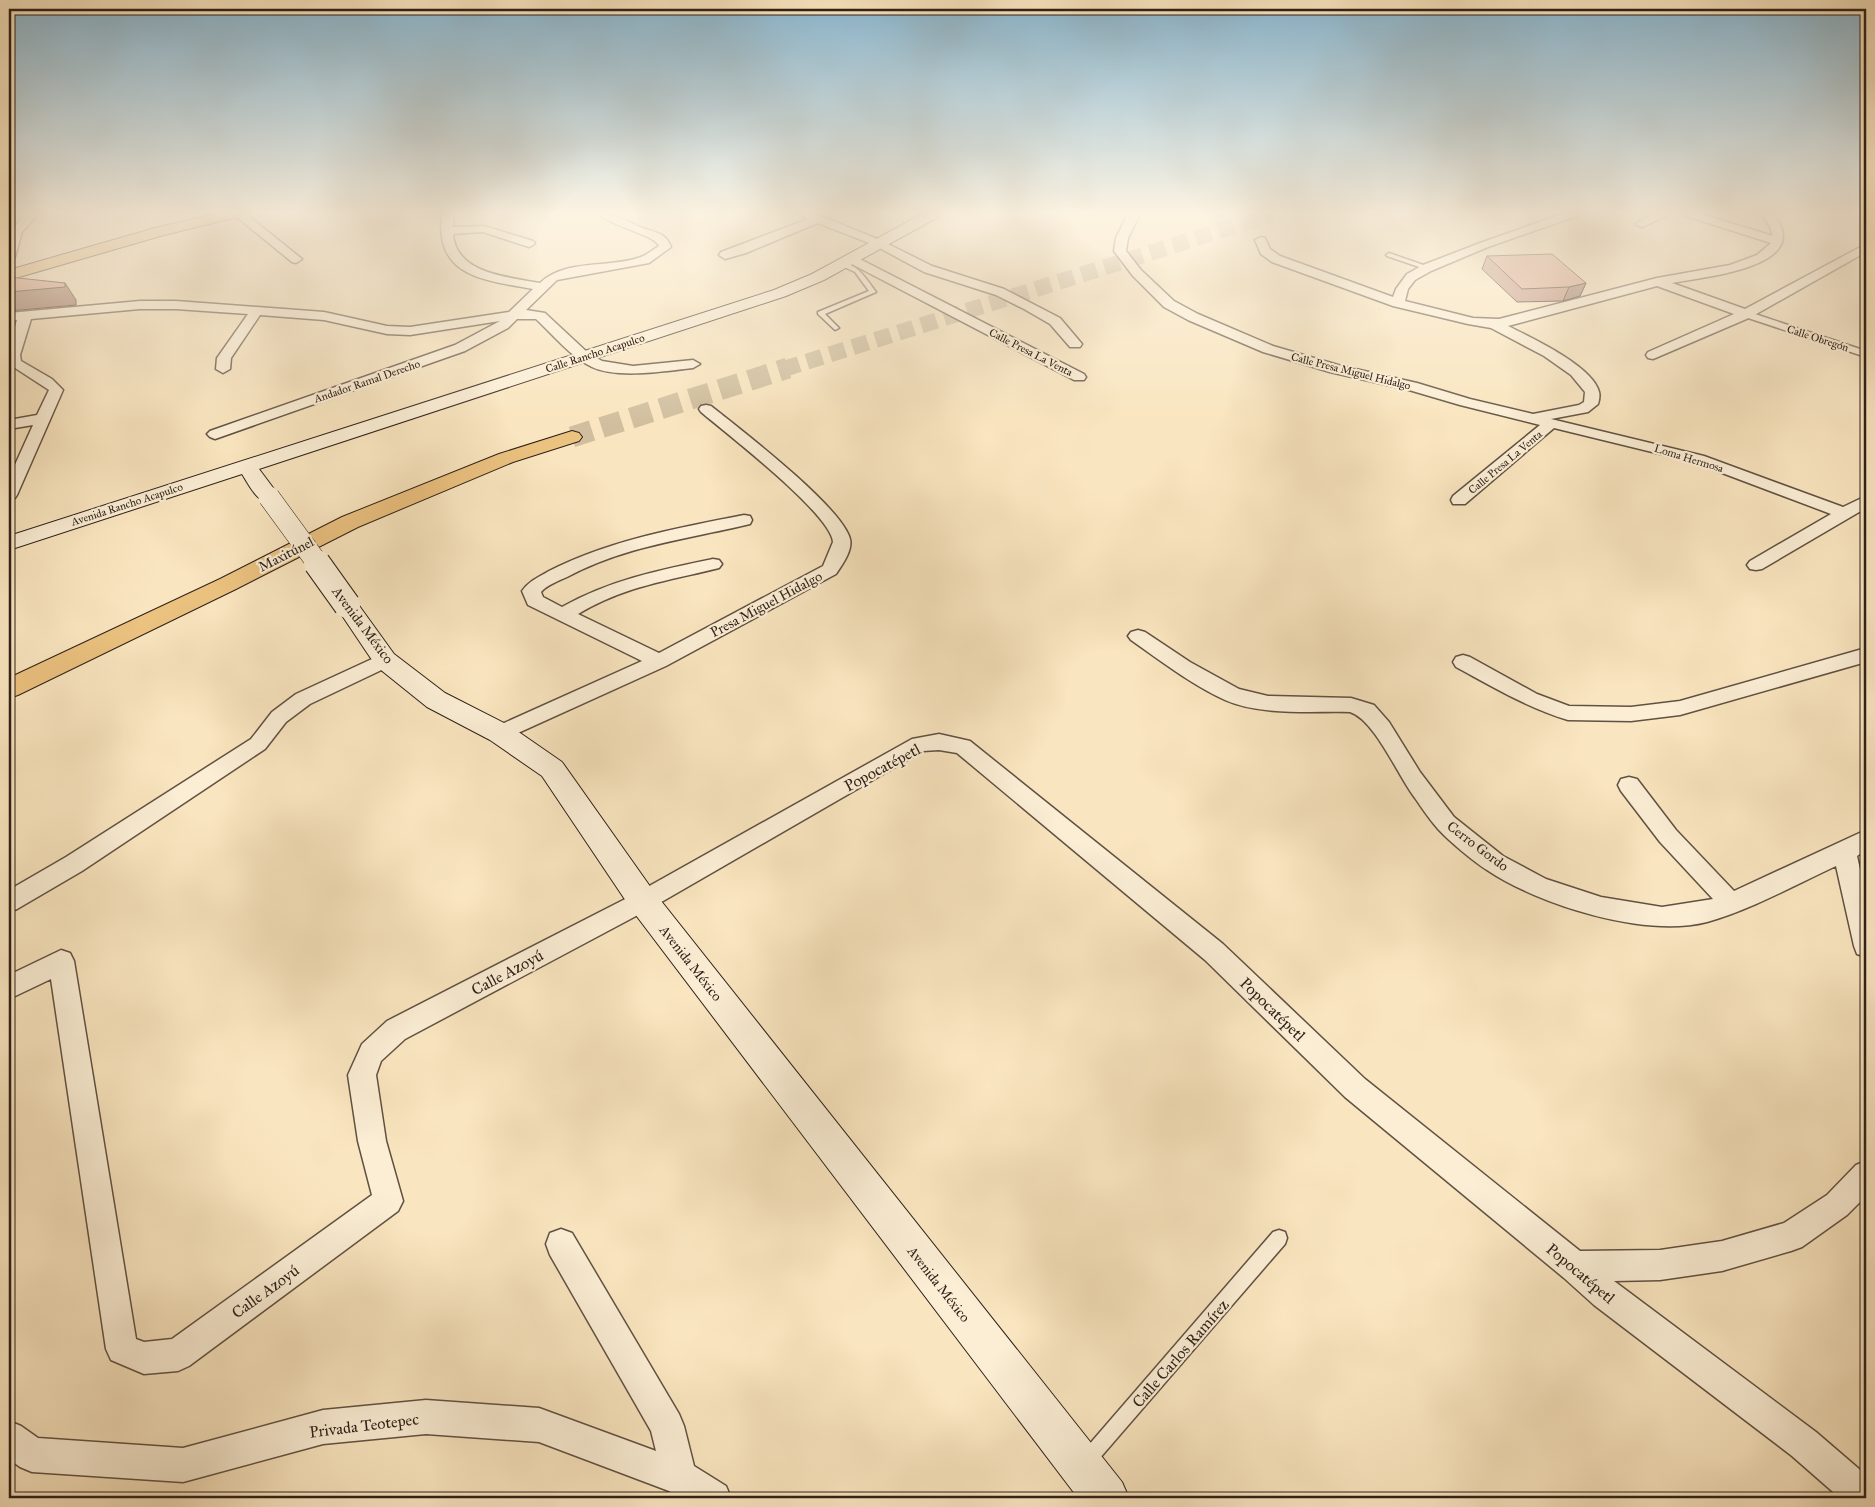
<svg xmlns="http://www.w3.org/2000/svg" width="1875" height="1507" font-family="'IM FELL Great Primer',serif">
  <rect width="100%" height="100%" fill="#f9e5bf"/>
  <filter id="stains"><feTurbulence type="fractalNoise" baseFrequency=".004" numOctaves="4"/><feColorMatrix values="0 0 0 0 .2 0 0 0 0 .09 0 0 0 0 .02 0 0 0 .5 -.17"/></filter>
  <radialGradient id="worn" r=".72"><stop offset=".6" stop-color="#630" stop-opacity="0"/><stop offset="1" stop-color="#630" stop-opacity=".3"/></radialGradient>
  <g fill="none" stroke-linecap="round" stroke-linejoin="round">
    <path stroke="#d0be9e" stroke-width="16" stroke-dasharray="16 8" stroke-linecap="butt" d="M784,369L1273,214"/>
    <path stroke="#d0be9e" stroke-width="21" stroke-dasharray="21 10" stroke-linecap="butt" d="M572,437L788,368"/>
    <g stroke="#615142" stroke-width="3">
      <path id="service" d="M1389,253L1429,267L1430,268L1425,269L1387,256L1386,255Z
        M840,263C857,262 867,280 876,292L825,314L839,328L835,330L818,314V312L869,291L855,272L840,265Z
        M1279,1230L1285,1232L1287,1238L1285,1244L1093,1466L1087,1469L1081,1466L1078,1460L1081,1454L1273,1232Z"/>
    </g>
    <g stroke="#615142" stroke-width="3">
      <path id="pedestrian" d="M1746,311L1866,351V357L1742,316L1741,314Z"/>
    </g>
    <g stroke="#615142" stroke-width="3">
      <path id="minor" d="M26,214H38L22,232L15,257L9,261L10,231Z
        M233,214H246L302,259L296,263L292,262Z
        M442,214H454L453,227L484,226L533,241L535,243L533,245L529,247L483,232L453,234C456,274 508,277 540,283C565,259 607,268 638,258C646,256 652,250 659,246C654,234 612,227 599,214C617,214 624,220 640,227C653,232 666,232 671,247L649,263L557,280L526,310L545,313L588,353L602,361L633,366L693,360L700,364L693,368C666,371 617,379 592,367C571,357 553,335 536,319H517L508,328L465,351L215,439L210,437L207,434L210,431L455,345L500,321L410,335L387,334L324,320L260,315L231,358L230,369L223,373L216,369L217,358L248,314L176,309H140L31,319L20,355L21,361L52,379L63,390L17,495L15,498L9,500V478L33,425L9,429V420L37,415L49,390L9,364V347L17,320L9,321V313L140,301H176L324,312L387,326L410,327L509,312L533,289C484,280 434,277 442,214Z
        M800,214H816L882,241L932,266L1004,289L1060,318L1082,344L1080,347H1070L1050,324L1024,309L996,295L924,272L874,245L818,223L746,253L725,259L719,255L721,252L808,219Z
        M1128,214H1140L1128,238L1126,251L1141,270L1174,301L1198,314L1273,346L1338,365L1417,383L1470,399L1533,414L1579,405L1584,402L1585,392L1571,375L1544,356L1491,328L1468,324L1393,306L1272,262L1261,254L1255,240L1261,237L1265,238L1270,249L1280,256L1393,297L1396,289L1407,274L1423,265L1480,243L1562,214H1579L1577,216L1488,247L1431,271L1415,280L1408,289L1405,301L1473,318L1499,319L1657,278L1730,265L1757,255L1771,243L1686,216L1684,214H1701L1773,236L1770,227L1761,214H1773C1817,267 1703,277 1672,283L1745,309L1866,244V252L1751,317L1653,359L1648,358L1646,355L1648,352L1734,314L1657,286L1508,326C1530,337 1593,366 1599,392C1600,395 1599,401 1598,404L1588,412L1551,419L1704,456L1843,507L1866,496V508L1762,569L1756,570L1750,569L1747,565L1750,561L1831,514L1693,462L1554,428L1465,504H1453L1451,500L1453,496L1540,425L1460,405L1409,390L1330,372L1263,352L1188,320L1164,307L1133,276L1114,251L1116,238Z
        M1654,214H1669L1645,226L1641,227L1635,224Z
        M850,254L1084,374L1086,377L1084,380H1074L846,261L844,258Z
        M706,405L711,406C740,429 842,507 850,539C853,550 842,565 836,574L666,666L507,738L500,741L493,738L490,733L493,728L642,661L528,605L522,591C529,581 539,577 549,571C610,540 678,528 744,515L750,516L752,520L750,524C688,539 624,546 567,577C558,581 547,585 541,592L543,597L562,607C610,580 660,570 713,559L719,560L722,564L719,568C667,581 625,586 578,614L659,653L823,566L833,542C831,514 726,433 701,412L699,409L701,406Z
        M1138,630L1145,632L1190,662L1239,689L1268,696L1351,698L1374,705L1389,722L1420,772L1454,817L1503,856L1546,879L1601,897L1662,907L1713,899L1660,842L1621,791L1618,785L1621,779L1629,777L1637,779L1676,830L1734,891L1866,830V850L1857,856L1866,896V957L1857,954L1854,946L1836,866C1795,885 1750,910 1707,922C1645,938 1539,905 1487,870C1473,861 1449,841 1438,829C1429,819 1422,808 1415,798C1398,776 1375,720 1350,712C1312,711 1261,716 1225,700C1192,685 1161,661 1131,640L1128,636L1131,632Z
        M1866,648V662L1680,715L1631,721L1568,720C1528,708 1493,687 1456,667L1453,662L1456,657L1463,655L1470,657L1537,694L1569,706L1631,707L1680,701Z
        M385,653L392,655L395,660L392,665L310,704L286,722L265,749L82,871L17,909L9,912V890L66,857L251,739L272,712L296,694Z
        M939,734L970,741L1223,944L1365,1079L1580,1251L1660,1250L1722,1241L1784,1223L1827,1195L1856,1165L1866,1161V1196L1847,1215L1802,1247L1791,1251L1722,1271L1660,1280L1614,1281L1816,1432L1866,1475V1498H1840L1792,1456L1594,1305L1564,1278L1345,1097L1205,960L957,753L939,750L923,751L651,908L405,1039L381,1061L376,1075L386,1141L403,1201L398,1211L189,1366L178,1371L144,1374L111,1360L106,1349L51,979L9,999V975L61,950L70,953L74,961L136,1339L144,1342L172,1339L372,1195L358,1141L348,1075L362,1044L387,1021L635,894L912,739Z
        M561,1229L572,1233L679,1414L684,1426L694,1466L726,1486L731,1498H681L669,1491L539,1442L426,1434L323,1444L183,1482L32,1472L20,1467L9,1459V1421L21,1426L38,1438L183,1448L323,1410L426,1400L539,1408L656,1451L651,1431L550,1255L546,1244L550,1233Z"/>
    </g>
    <g stroke="#2e2018" stroke-width="2">
      <path id="secondary" d="M922,214H940L938,217L824,280L786,296L259,469L280,497L277,502C258,506 251,488 242,474L9,550V536L774,290L812,274Z
        M347,597L355,600L394,654L445,693L510,726L562,762L654,892L1122,1482L1129,1498H1078L632,910L542,776L490,740L427,707L376,666L335,605L339,600Z"/>
    </g>
    <g stroke="#2e2018" stroke-width="2">
      <path id="primary" d="M214,214H240L238,217L164,235L9,280V270L155,228Z"/>
    </g>
    <g stroke="#2e2018" stroke-width="2">
      <path id="motorway" d="M572,431L579,433L582,437L579,441L513,462L358,527L236,589L18,695L9,698V678L220,579L342,517L499,454Z"/>
    </g>
    <use href="#service" fill="#fbeed5" fill-rule="evenodd"/>
    <use href="#pedestrian" fill="#fbeed5" fill-rule="evenodd"/>
    <use href="#minor" fill="#fbeed5" fill-rule="evenodd"/>
    <use href="#secondary" fill="#fbeed5" fill-rule="evenodd"/>
    <use href="#primary" fill="#ecc280" fill-rule="evenodd"/>
    <use href="#motorway" fill="#ecc280" fill-rule="evenodd"/>
    <g stroke="#2e2018" stroke-width="22" stroke-linecap="butt">
      <path id="secondary-bridge-far1" d="M269,497L318,564"/>
    </g>
    <g stroke="#2e2018" stroke-width="28" stroke-linecap="butt">
      <path id="secondary-bridge" d="M317,563L347,605"/>
    </g>
    <use href="#secondary-bridge-far1" stroke="#fbeed5" stroke-width="21"/>
    <use href="#secondary-bridge" stroke="#fbeed5" stroke-width="26"/>
  </g>
  <path fill="#c08e7c" stroke="#2e2018" d="M1487,256L1586,283L1580,296L1563,301L1517,302L1482,269Z"/>
  <path fill="#9c7465" stroke="#2e2018" d="M65,283L76,300V305L9,311V292Z
    M1586,283L1580,296L1563,301L1569,287Z"/>
  <path fill="#dfa590" stroke="#2e2018" d="M1552,254L1586,283L1569,287L1522,289L1487,256Z
    M9,277L65,283V287L9,292Z"/>
  <linearGradient id="sky" x2="0" y2="1"><stop stop-color="#8ab8d2"/><stop offset="0.5" stop-color="#fcf3e2"/><stop offset="1" stop-color="#fcf3e2" stop-opacity="0"/></linearGradient>
  <rect width="1875" height="425" fill="url(#sky)"/>
  <g text-anchor="middle" stroke-width="4.5" stroke-linejoin="round" paint-order="stroke">
    <g font-size="11" fill="#2e2018" stroke="#fbeed5">
      <text transform="translate(1818 338) rotate(18)" y="4">Calle Obregón</text>
      <text transform="translate(1031 352) rotate(27)" y="4">Calle Presa La Venta</text>
      <text transform="translate(595 353) rotate(-18)" y="4">Calle Rancho Acapulco</text>
      <text transform="translate(1351 371) rotate(14)" y="4">Calle Presa Miguel Hidalgo</text>
      <text transform="translate(367 381) rotate(-19)" y="4">Andador Ramal Derecho</text>
      <text transform="translate(1689 458) rotate(17)" y="4">Loma Hermosa</text>
      <text transform="translate(1505 462) rotate(-40)" y="4">Calle Presa La Venta</text>
      <text transform="translate(127 504) rotate(-18)" y="4">Avenida Rancho Acapulco</text>
    </g>
    <g font-size="14" fill="#2e2018" stroke="#fbeed5">
      <text transform="translate(286 554) rotate(-27)" y="5">Maxitúnel</text>
      <text transform="translate(766 604) rotate(-28)" y="5">Presa Miguel Hidalgo</text>
      <text transform="translate(363 625) rotate(53)" y="5">Avenida México</text>
      <text transform="translate(1478 846) rotate(37)" y="5">Cerro Gordo</text>
      <text transform="translate(691 963) rotate(52)" y="5">Avenida México</text>
      <text transform="translate(939 1284) rotate(52)" y="5">Avenida México</text>
    </g>
    <g font-size="16" fill="#2e2018" stroke="#fbeed5">
      <text transform="translate(882 767) rotate(-28)" y="6">Popocatépetl</text>
      <text transform="translate(507 972) rotate(-28)" y="6">Calle Azoyú</text>
      <text transform="translate(1273 1009) rotate(44)" y="6">Popocatépetl</text>
      <text transform="translate(1581 1273) rotate(40)" y="6">Popocatépetl</text>
      <text transform="translate(265 1291) rotate(-36)" y="6">Calle Azoyú</text>
      <text transform="translate(1180 1353) rotate(-49)" y="6">Calle Carlos Ramírez</text>
      <text transform="translate(364 1425) rotate(-7)" y="6">Privada Teotepec</text>
    </g>
  </g>
  <rect width="1875" height="1507" fill="none" stroke="#f9e5bf" stroke-width="30"/>
  <rect x="10" y="10" width="1855" height="1487" fill="none" stroke="#2e2018" stroke-width="2.5"/>
  <rect x="15" y="15" width="1845" height="1477" fill="none" stroke="#2e2018"/>
  <rect width="100%" height="100%" filter="url(#stains)"/>
  <rect width="100%" height="100%" fill="url(#worn)"/>
</svg>
